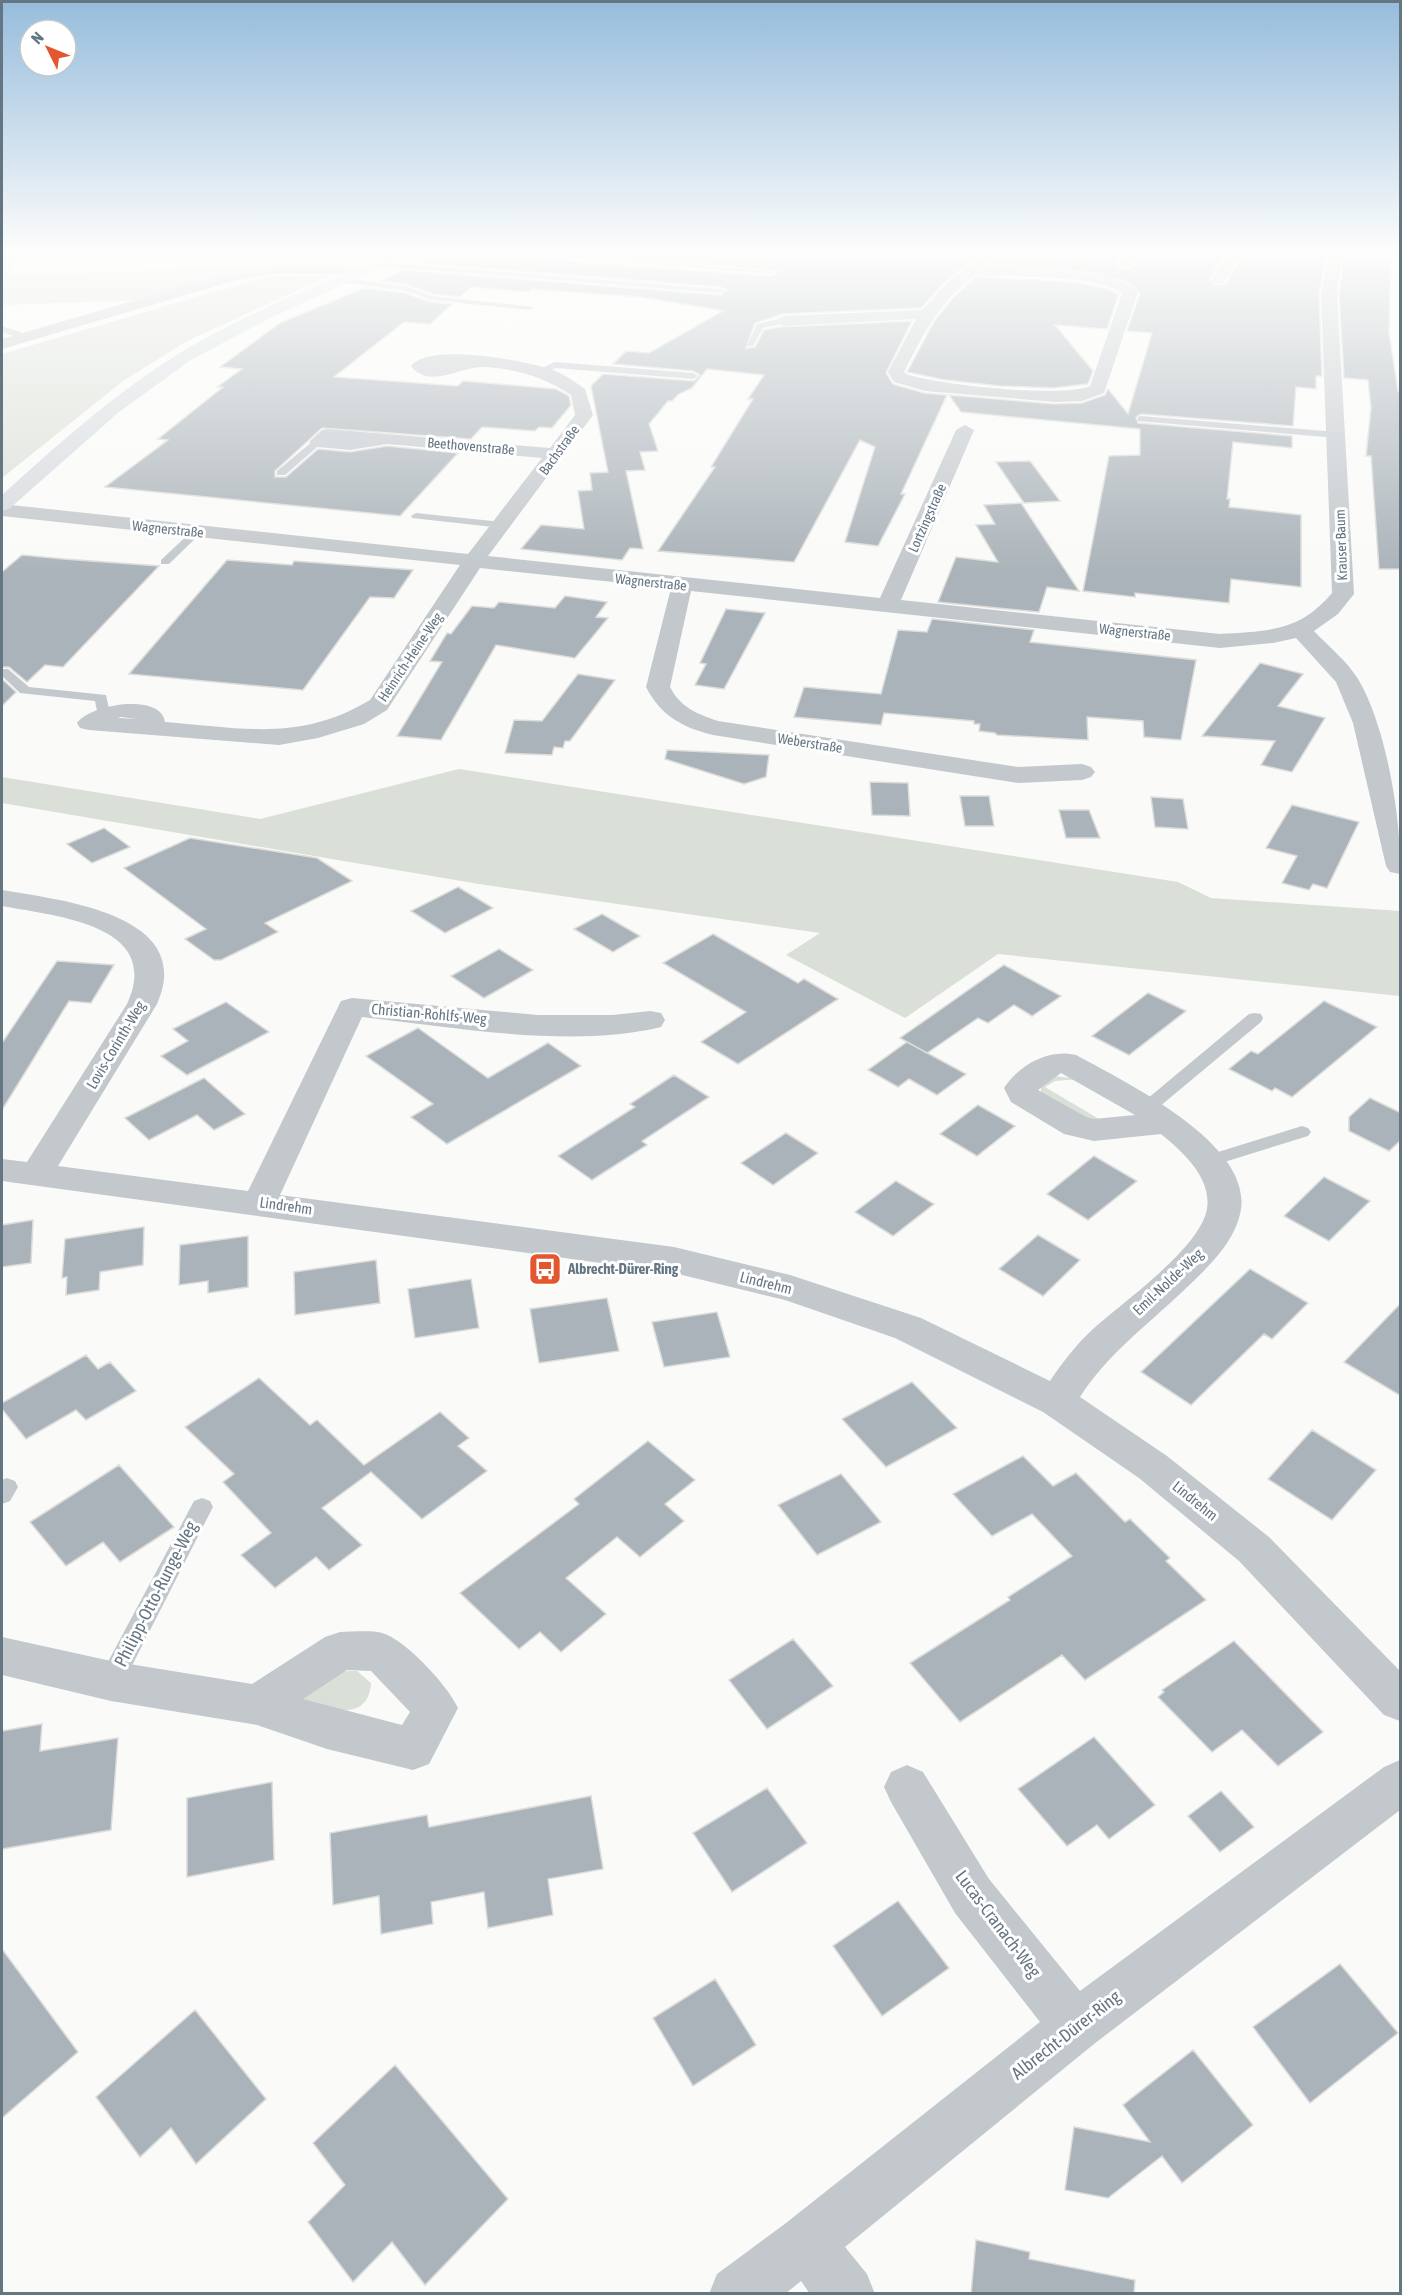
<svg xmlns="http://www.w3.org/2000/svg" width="1402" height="2295" font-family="'Asap Condensed',sans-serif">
  <rect width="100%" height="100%" fill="#fafaf8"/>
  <path fill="#dadfd7" d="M2,252H17L11,275L259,267L141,300L2,305Z
    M331,275L187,341L123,381L2,478V354L265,277Z
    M459,769L1178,882L1211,898L1400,911V996L998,954L905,1018L786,955L820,933L479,884L2,803V777L260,819Z
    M1054,1076L1079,1079L1055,1081L1045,1087L1099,1119L1095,1123L1041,1094V1087Z
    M347,1671H357L371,1683C368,1726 323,1707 297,1700L333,1674Z"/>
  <path fill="#aab3b9" stroke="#dcdcda" stroke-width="1.5" d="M444,252L509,262L514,258L772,276L778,271L622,256L627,252H794L805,258L815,252H981L943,284L921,308L783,314L755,323L746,348L755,347L764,330L780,327L912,321L886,373L893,384L924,393L947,395L901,494H905L878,546L845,542L875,447L860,440L794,562L658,551L715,467H711L753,399H748L764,375L707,369L692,388L679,394L672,401H668L649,424L658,451L640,452L645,470L626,471L643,549L630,548L622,560L521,549L541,525L584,529L578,491L592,490L590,473L608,472L591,386L603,374L694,381L700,375L693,371L613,364L626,351L649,353L723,311L641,297L532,289L529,292L471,287L460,297L433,294L408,285L380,281L403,270L721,295L727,290L721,287L420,263Z
    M1004,252H1098L1121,257L1116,264L1120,269H1132L1147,252H1225L1210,279L1214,285L1226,284L1244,252H1327L1319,294L1322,376H1316V389L1296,387L1293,426L1141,414L1136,417L1138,423L1292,436V448L1233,442L1227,499H1230L1229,507L1301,515V587L1231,579L1229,603L1135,593V597L1083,591L1109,456L1140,455V429L961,412L949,395L1055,404L1082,403L1105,395L1108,389L1128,414L1152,333L1127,331L1140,293L1128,282L1090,272L991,264Z
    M1345,252H1391L1389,333L1398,391H1401V569H1379L1371,456H1366L1371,408L1368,380L1344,378L1339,294Z
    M976,277L1072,282L1108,289L1119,294L1107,329L1055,325L1093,371L1088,384L1054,388L1000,386L945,380L907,372L935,320L953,298Z
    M364,288L405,293L430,302L452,304L430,324L404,322L334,377L458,386L463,381L556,389L569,396L571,405L552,428L539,427L535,431L482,427L471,439L322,428L275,471V477H286L318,449L350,452L387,446L458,453L400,516L105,487L168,440L158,439L223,387H217L242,369L220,367L280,323Z
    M1030,461L1060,501L1024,503L996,462Z
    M1021,503L1079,591L1047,587L1039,612L938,602L956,557L998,562L976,525L995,524L984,505Z
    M22,555L64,559L159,566L63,667L45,665L27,682L9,667H2V572Z
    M227,560L292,565L294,561L413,570L394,598L370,597L303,690L129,674Z
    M565,596L607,602L596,617L608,618L575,658L496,645L441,740L397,736L442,662L430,661L447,633L451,634L472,606L494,608L499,602L555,608Z
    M726,609L765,613L724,689L695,685L706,664L700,663Z
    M932,619L1034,630L1030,642L1196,660L1181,740L1144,737L1143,721L1087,717L1088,740L997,735L995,733L979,731L980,724H974V721L884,713L881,725L794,717L804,687L881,694L898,630L927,632Z
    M1260,663L1303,674L1278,706L1325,718L1292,772L1261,765L1275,741L1202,736Z
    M578,674L615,680L570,741H565L563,748L554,747L552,755L505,753L514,720L542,721Z
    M2,679L16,692L2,706Z
    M667,750L769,755L766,777L744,784L665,759Z
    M870,782L908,783L910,816L872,815Z
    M960,796H989L994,826H965Z
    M1151,797L1183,799L1188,829L1155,827Z
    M1292,805L1359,822L1327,888L1313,884L1309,890L1282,883L1297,856L1266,848Z
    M1059,810H1089L1100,838H1066Z
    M104,828L130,847L92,863L67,844Z
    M190,838L317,858L352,881L265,923L278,932L221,960H214L185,939L206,929L124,868Z
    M458,887L493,908L445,933L411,911Z
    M602,914L640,936L613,952L574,929Z
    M713,934L798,983L804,979L838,999L738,1064L701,1042L746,1012L663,963Z
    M499,949L533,970L484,998L451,976Z
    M57,961L114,965L91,1003L69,1001L2,1110V1043Z
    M1004,965L1061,996L1032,1016L1014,1005L988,1023L978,1018L927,1053L900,1038Z
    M1148,993L1186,1011L1129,1055L1092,1036Z
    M1324,1001L1377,1027L1292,1097L1275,1088L1272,1091L1229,1069L1251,1051L1258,1054Z
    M226,1002L269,1032L187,1075L161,1056L188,1041L173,1029Z
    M418,1028L488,1078L548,1043L581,1066L447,1144L411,1117L433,1104L366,1056Z
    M907,1042L966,1074L937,1095L909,1079L898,1087L868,1070Z
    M674,1075L709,1097L642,1141L647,1145L592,1180L558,1156L635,1107L630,1104Z
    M204,1078L245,1114L214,1130L197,1115L149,1140L125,1118Z
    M1370,1098L1401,1113V1140L1389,1151L1349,1131V1117Z
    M978,1105L1015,1126L977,1156L940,1134Z
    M786,1133L818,1153L773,1185L741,1163Z
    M1094,1156L1137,1181L1088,1220L1047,1194Z
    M1324,1177L1370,1201L1329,1241L1284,1216Z
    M896,1181L934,1204L893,1236L855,1212Z
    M33,1220L31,1263L2,1267V1225Z
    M144,1227L143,1265L100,1272L99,1290L66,1295L67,1277L62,1278L65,1239Z
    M1038,1235L1080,1260L1043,1296L999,1269Z
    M248,1236V1287L208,1293V1281L179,1285L180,1245Z
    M376,1260L380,1303L295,1315L294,1272Z
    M1250,1269L1308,1303L1272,1339L1264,1334L1191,1405L1141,1372Z
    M471,1279L479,1328L415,1338L408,1289Z
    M607,1298L619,1351L539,1363L530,1309Z
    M1401,1303V1396L1344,1362Z
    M717,1312L730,1357L664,1367L652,1322Z
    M86,1355L98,1369L110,1362L136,1391L86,1420L76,1410L26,1439L2,1409V1403Z
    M259,1378L310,1425L317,1420L364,1465L440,1412L469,1438L458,1446L487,1471L422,1519L371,1472L322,1508L362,1545L329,1570L316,1557L275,1588L241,1555L271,1533L223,1482L234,1474L185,1427Z
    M912,1382L957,1428L886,1467L842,1419Z
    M1312,1430L1376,1470L1332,1520L1268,1479Z
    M648,1441L695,1480L665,1504L684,1521L640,1557L617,1537L566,1578L606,1614L561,1652L540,1632L519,1649L460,1593L579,1504L574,1499Z
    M1023,1456L1053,1486L1076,1473L1125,1522L1130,1519L1170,1558L1166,1561L1206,1600L1085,1680L1062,1655L960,1722L910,1663L1010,1600L1008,1597L1072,1556L1032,1514L992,1536L953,1494Z
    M119,1465L174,1527L120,1562L103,1542L66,1566L30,1522Z
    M841,1474L881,1522L817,1555L778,1505Z
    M793,1639L833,1686L767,1729L729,1680Z
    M1234,1641L1323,1732L1278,1766L1242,1730L1212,1752L1158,1697L1164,1692L1162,1690Z
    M42,1724L40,1751L118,1738L111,1830L2,1849V1731Z
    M1094,1737L1155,1805L1109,1839L1097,1825L1067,1846L1018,1789Z
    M272,1782L274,1860L187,1877V1798Z
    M767,1788L807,1843L732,1892L693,1833Z
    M1221,1791L1254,1827L1220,1852L1188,1816Z
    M591,1796L603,1869L548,1879L553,1915L488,1928L484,1892L431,1902L433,1924L381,1934L379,1896L333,1905L330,1833L427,1815L429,1827Z
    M898,1901L949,1968L882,2016L833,1946Z
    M2,1949L78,2052L2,2118Z
    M1340,1964L1398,2033L1310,2103L1253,2027Z
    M715,1979L756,2045L693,2086L653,2018Z
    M195,2010L266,2099L196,2164L171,2128L140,2157L96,2097Z
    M1193,2050L1253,2125L1182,2183L1162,2156L1108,2198L1065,2190L1074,2127L1150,2142L1123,2105Z
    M395,2065L508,2199L425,2285L392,2242L353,2282L308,2222L345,2185L313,2143Z
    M976,2240L1030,2252L1029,2259L1135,2280L1134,2294H971Z"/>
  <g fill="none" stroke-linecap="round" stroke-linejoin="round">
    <path fill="#c3c8cc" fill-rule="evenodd" d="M504,252H545L776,272L772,274Z
      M1100,252H1133L1139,255L1135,257Z
      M379,262L721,289L725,291L721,293L376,266Z
      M343,278L408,287L432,296L534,307L530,310L431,300L406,291L340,282Z
      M783,318L786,323L763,328L753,346H747L757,324Z
      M2,326L29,335L30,337L26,340L2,332Z
      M555,362L693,373L698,376L693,379L556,368L538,375L533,372Z
      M1141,416L1337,432L1342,435L1337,438L1138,421V417Z
      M314,440L323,442L285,475H277V471Z
      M416,513L502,522L507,525L502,528L412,518L411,516Z
      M193,530L202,532L169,564H161V560Z
      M2,669H8L29,687L106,695L110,713L103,717L98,716L95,701L20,693L2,676Z
      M1255,1013L1261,1014L1263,1018L1261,1022L1153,1112H1141L1138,1108L1141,1104L1249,1014Z
      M1302,1126L1308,1128L1311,1132L1308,1136L1208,1167L1202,1165L1199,1161L1202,1157Z
      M7,1478L15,1481L18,1487L10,1501L2,1504V1480Z
      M202,1498L210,1501L213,1507L120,1689L111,1692L102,1689L99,1681L102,1673L194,1501Z"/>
    <path fill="#c3c8cc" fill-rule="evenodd" d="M796,252H813L806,256Z
      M985,252H1002L985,266C1017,268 1119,268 1138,292L1104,393L1082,401L1055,402L925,391L894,382L888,372L916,319L783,326L775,321L783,316L922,310L944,286ZM975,275C1011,277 1094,274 1122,293L1090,386C1062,398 938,385 906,374L904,372C925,331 938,304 975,275Z
      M1129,252H1145L1130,267H1120L1118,264Z
      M1228,252H1242L1224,283H1214L1212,280Z
      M1329,252H1343L1337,294L1354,594L1338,614L1314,631C1328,646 1347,661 1358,679C1386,725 1402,821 1400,874L1390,872L1386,866L1353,723L1336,682L1296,638L1273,643L1220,648L691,591L670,687C680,707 697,714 718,721L1018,767L1082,764L1091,767L1095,772L1091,777L1082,780L1018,783L713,735C683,728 660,715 646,687L671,588L480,568L387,710L364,724L318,738L279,745L89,730L80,728L77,723C91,703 162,693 165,722C242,728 300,742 370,700L460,565L2,516V504L468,554L542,458L387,444L350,450L318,447L309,442L322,430L328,429L550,448L575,415L571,395C545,377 514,368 482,367C462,366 429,390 411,366C429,342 527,361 553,370C564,374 575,382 585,389L593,415L488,556L880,598L956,430L965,425L974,430L901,600L1220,634C1268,631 1299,632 1332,593L1321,294ZM121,717L136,719L118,718Z
      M280,265L363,267L370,271L363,275L280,273L233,281L2,349V339L226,274Z
      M2,890C60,900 197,914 157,1004L58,1166L248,1191L341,1001L352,998L538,1015H613L650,1011L661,1013L665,1020L661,1027C571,1049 454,1027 362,1017L280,1195L674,1247L790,1275L921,1318L1050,1381C1062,1363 1075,1346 1091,1331C1121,1303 1200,1249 1207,1209C1212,1178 1183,1152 1161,1134L1094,1141L1064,1134L1011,1102L1004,1088C1019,1065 1049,1048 1076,1055C1123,1081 1251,1142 1241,1209C1236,1243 1204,1271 1181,1293C1145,1327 1107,1355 1080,1397L1167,1456L1269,1537L1400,1671V1721L1384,1715L1239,1561L1139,1478L1043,1412L895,1338L785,1300L674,1273L2,1181V1159L27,1162L127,1004C164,924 54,916 2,906ZM1061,1073L1135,1115L1094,1119L1086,1117L1038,1090Z
      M340,1632C353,1632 370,1630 382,1633C405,1639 449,1687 458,1708L429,1764L413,1770L327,1749L257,1725L111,1701L2,1675V1637L111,1661L252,1684L325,1637ZM347,1670L371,1671L410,1712L402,1725L303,1699Z
      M1400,1760V1810L1094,2044L845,2247L867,2274L875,2294H810L801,2281L785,2294H709L717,2274L786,2223L1040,2022L955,1913L891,1802L884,1787L891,1772L907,1765L923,1772L989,1879L1080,1991L1384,1767Z"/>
    <path fill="#d6dbdf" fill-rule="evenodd" d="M395,252H415L272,317L191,360L119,412L9,509L2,511V495C58,444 115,393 180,353C248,312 322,283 395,252Z"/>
  </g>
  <linearGradient id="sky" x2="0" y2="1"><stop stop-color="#96bcdc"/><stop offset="0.44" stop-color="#fdfdfc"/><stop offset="1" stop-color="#fdfdfc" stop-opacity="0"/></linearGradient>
  <rect width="1402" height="574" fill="url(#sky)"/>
  <defs>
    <g id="bus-square" transform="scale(1.725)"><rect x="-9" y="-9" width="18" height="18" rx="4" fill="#e4572e" stroke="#fff"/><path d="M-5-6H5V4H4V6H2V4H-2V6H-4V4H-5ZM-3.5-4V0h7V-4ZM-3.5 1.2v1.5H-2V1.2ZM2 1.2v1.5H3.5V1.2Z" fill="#fff"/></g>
  </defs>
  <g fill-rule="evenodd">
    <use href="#bus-square" x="545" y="1269"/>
  </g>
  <g text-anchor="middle" stroke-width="6" stroke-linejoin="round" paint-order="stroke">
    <g font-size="14" fill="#657683" stroke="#fff">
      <text transform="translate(471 446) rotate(5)" y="5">Beethovenstraße</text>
      <text transform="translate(559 450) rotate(-54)" y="5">Bachstraße</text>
      <text transform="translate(927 518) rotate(-66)" y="5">Lortzingstraße</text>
      <text transform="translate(168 529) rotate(6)" y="5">Wagnerstraße</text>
      <text transform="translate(1341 545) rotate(-92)" y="5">Krauser Baum</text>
      <text transform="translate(651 582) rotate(6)" y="5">Wagnerstraße</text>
      <text transform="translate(1135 632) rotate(6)" y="5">Wagnerstraße</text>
      <text transform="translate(410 657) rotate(-56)" y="5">Heinrich-Heine-Weg</text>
      <text transform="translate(810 743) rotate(9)" y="5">Weberstraße</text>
    </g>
    <g font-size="15" fill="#657683" stroke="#fff">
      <text transform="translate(429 1014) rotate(5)" y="5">Christian-Rohlfs-Weg</text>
      <text transform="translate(116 1045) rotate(-59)" y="5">Lovis-Corinth-Weg</text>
      <text transform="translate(286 1206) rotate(8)" y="5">Lindrehm</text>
      <text transform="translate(1168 1282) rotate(-43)" y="5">Emil-Nolde-Weg</text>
      <text transform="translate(766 1283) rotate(14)" y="5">Lindrehm</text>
      <text transform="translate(1195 1501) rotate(39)" y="5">Lindrehm</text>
    </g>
    <g font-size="15" font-weight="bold" fill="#657683" stroke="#fff" text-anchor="start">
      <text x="568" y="1274">Albrecht-Dürer-Ring</text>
    </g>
    <g font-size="18" fill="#657683" stroke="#fff">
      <text transform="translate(156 1594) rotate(-63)" y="6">Philipp-Otto-Runge-Weg</text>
      <text transform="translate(998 1924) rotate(53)" y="6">Lucas-Cranach-Weg</text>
      <text transform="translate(1066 2035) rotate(-38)" y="6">Albrecht-Dürer-Ring</text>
    </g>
  </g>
  <rect width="1402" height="2295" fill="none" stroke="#657683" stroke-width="6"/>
  <g transform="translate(48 48) rotate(313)"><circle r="28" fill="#ffffff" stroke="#c1c8cd" stroke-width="1.5"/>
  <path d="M0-4.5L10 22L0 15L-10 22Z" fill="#e4572e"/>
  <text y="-9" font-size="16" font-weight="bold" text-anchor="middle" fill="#657683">N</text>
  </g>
</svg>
